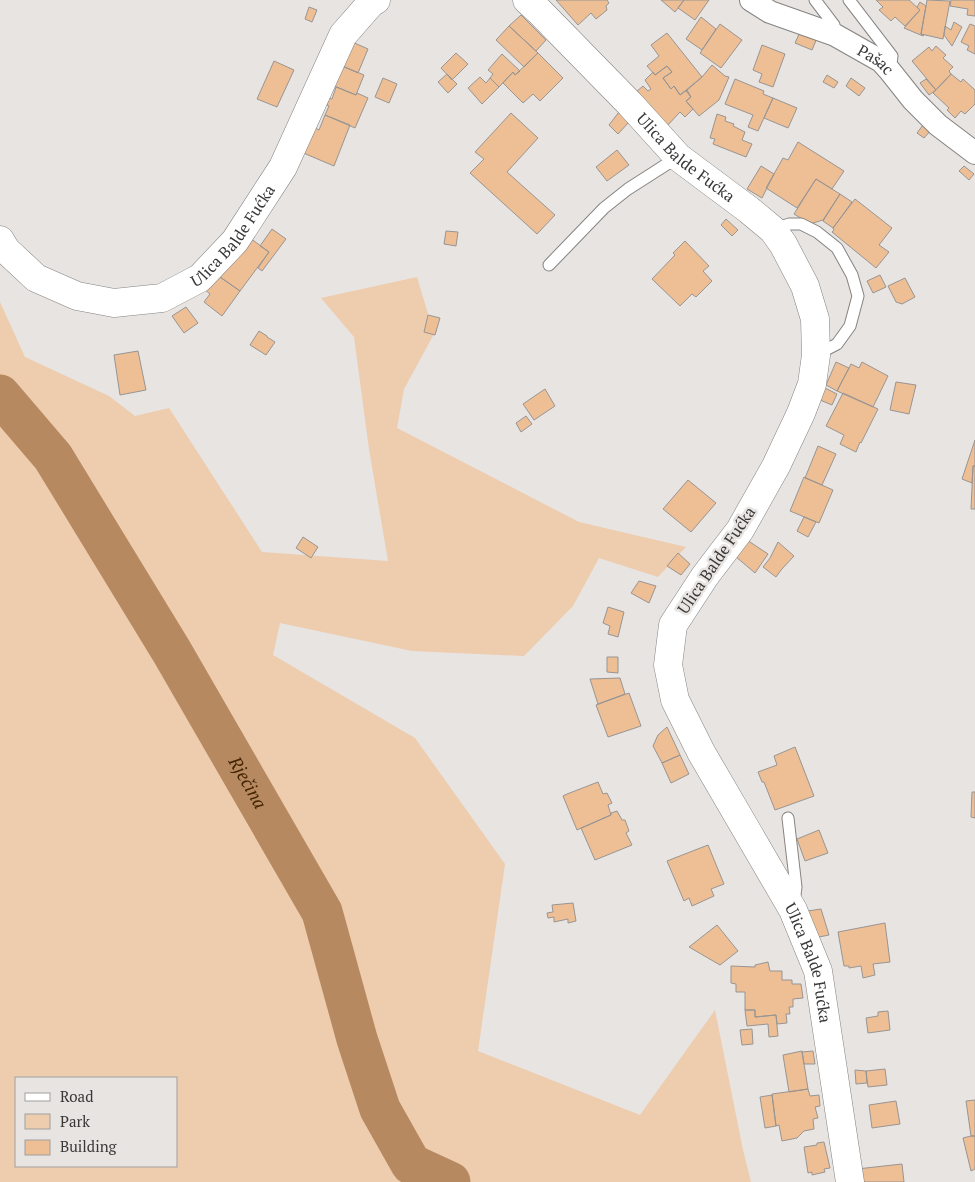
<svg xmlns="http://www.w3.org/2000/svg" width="975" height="1182" font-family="'PT Serif',serif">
  <rect width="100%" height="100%" fill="#e7e4e2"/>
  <path fill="#eeccae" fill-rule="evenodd" d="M417,277L434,334L404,389L397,428L579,522L686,547L658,577L599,558L573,606L524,656L412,651L280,623L273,655L415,738L505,864L478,1051L640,1115L715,1010L743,1150L751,1182H0V302L25,357L109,396L135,416L169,408L262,552L388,561L369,449L354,337L321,298ZM16,1078H176V1166H16Z"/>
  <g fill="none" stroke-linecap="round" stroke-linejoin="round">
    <path stroke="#b68960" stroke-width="41" id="s1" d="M0,395L53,457L172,652L322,912L357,1039L380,1109L411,1164L450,1182"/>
  </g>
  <path fill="#eebe94" stroke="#989593" d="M556,0H607L609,3L606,6L607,10L596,19L591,13L578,25Z
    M661,0H684L675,12Z
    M684,0H709L695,20L678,8Z
    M876,0H909L920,10L905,26L895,17L891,21L879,10L883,7Z
    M927,0L950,1L943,39L921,34Z
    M951,0H975V16L967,15L968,9L950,6Z
    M920,2L926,6L921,34L924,35L923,36L904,28L920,10L917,7Z
    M309,7L317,10L312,22L305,19Z
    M521,15L546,40L536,51L509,26Z
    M701,17L716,29L702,50L686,39Z
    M954,22L962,27L952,46L944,35L945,26L951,30Z
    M720,24L742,40L721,68L700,53Z
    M970,24L975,26V54L967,50L969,46L961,42Z
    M509,26L538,53L524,67L496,40Z
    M800,32L817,38L812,50L795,43Z
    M667,33L702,77L680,95L674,86L671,89L663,78L672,72L667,66L655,75L647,66L659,56L651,45Z
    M350,41L368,49L358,73L340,65Z
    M762,45L785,54L773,87L759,82L762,74L753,70Z
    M936,46L946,55L943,58L953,67L949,71L951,74L936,90L912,61L929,47L932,51Z
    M456,53L468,64L452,80L441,68Z
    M538,53L563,78L540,101L533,94L523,103L503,83L513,72L515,75Z
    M502,54L520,71L515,75L513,72L499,87L490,78L493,74L488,70Z
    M274,61L294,70L277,107L257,99Z
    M340,65L364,75L356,95L332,85Z
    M712,65L725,76L729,77L719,100L699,116L686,101L691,97L686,91L702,77Z
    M667,66L672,72L663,78L671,89L674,86L680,95L687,90L691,97L686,101L693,109L685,117L680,112L667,126L635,93L643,86L648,91L651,89L645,80L653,72L655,75Z
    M447,74L457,84L448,93L438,82Z
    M951,74L961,82L963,79L975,90V104L965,114L961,111L955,118L947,110L949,108L933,93Z
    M827,75L838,82L834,88L823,82Z
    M480,77L486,83L490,78L499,87L482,104L468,88Z
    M383,78L397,84L389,103L375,97Z
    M851,78L865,88L859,96L846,86Z
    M735,79L764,91L763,94L773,98L758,131L748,127L753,115L725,104Z
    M926,79L936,90L929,95L920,83Z
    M336,87L356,95L357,93L368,98L355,128L325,115L329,106L327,105L329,98L332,99Z
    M773,98L797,108L788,128L764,118Z
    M619,112L629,122L618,134L609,125Z
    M511,113L538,138L507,172L555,215L537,234L470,173L484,159L475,152Z
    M717,114L726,117L725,121L734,124L733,126L745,132L742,140L752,144L746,157L713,144L715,139L710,138Z
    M325,115L350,125L334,166L301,152L308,135L312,137L315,128L319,130Z
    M923,125L932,129L924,138L917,133Z
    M798,142L844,171L832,189L816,179L797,208L766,188L783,158L788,160Z
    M617,150L629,165L607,181L596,167Z
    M761,166L774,174L762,198L747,189Z
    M964,166L974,174L969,180L959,171Z
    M816,179L840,194L823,220L810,224L794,214Z
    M840,194L852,202L833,228L823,221Z
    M855,199L892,228L879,245L889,252L876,268L832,232L834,230L833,228Z
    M726,219L738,230L732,236L721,225Z
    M272,229L286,239L262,271L258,268L269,252L260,246Z
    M446,231L458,232L456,246L444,244Z
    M250,238L269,252L240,291L220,277Z
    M685,241L709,266L703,271L712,281L696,297L692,294L680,306L652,279L675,255L673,253Z
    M217,273L220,277L240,291L222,316L204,302L210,294L203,288Z
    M880,275L886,287L873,293L867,281Z
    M905,278L915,297L902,304L896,302L888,286Z
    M186,307L198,323L184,333L172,316Z
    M428,315L440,318L435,335L424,332Z
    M259,331L267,336V337L275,342L266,355L250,345Z
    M138,351L146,390L120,395L114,355Z
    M836,362L849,368L837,391L826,385Z
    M862,362L888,376L873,407L837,391L851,364L859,368Z
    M896,382L916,385L909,414L890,410Z
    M825,388L837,394L832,405L820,400Z
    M545,389L555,406L534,420L523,404Z
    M843,393L878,409L861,443L860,442L856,452L840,444L844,435L826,426Z
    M526,416L532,424L521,432L516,423Z
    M975,440V466H973L972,483L962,479Z
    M818,446L836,454L822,485L805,478Z
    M973,466H975V509H971Z
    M804,477L833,490L819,523L790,511Z
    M688,480L716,503L691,532L663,509Z
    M804,517L816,522L808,537L797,531Z
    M303,537L318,547L311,558L296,548Z
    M747,540L768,554L755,573L735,556Z
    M778,542L794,556L781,570L776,577L763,567L770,558Z
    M678,553L690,564L681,575L667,566Z
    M639,581L656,586L649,603L631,593Z
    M608,607L624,612L618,637L608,634L610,626L603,623Z
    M607,657H618V673L607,672Z
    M620,678L625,694L598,704L590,679Z
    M629,693L641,726L608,737L596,705Z
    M667,727L680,755L662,763L653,746L658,735Z
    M795,747L814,796L775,810L764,782H762L758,772L777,765L774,756Z
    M680,755L689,774L671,783L662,763Z
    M598,782L603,794L607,793L612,803L608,805L611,815L577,830L563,796L567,794Z
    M972,792H975V818L971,817Z
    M617,811L622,820H625L629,831L626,833L632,845L595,860L581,828L611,815V813Z
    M819,830L828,853L805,861L797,839Z
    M708,845L724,884L711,889L714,896L692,906L689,898L684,901L667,861Z
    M573,903L576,921L568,923V919L554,922V917L548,918L547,913L553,912L552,905Z
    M821,909L829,935L814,938L801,912Z
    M885,923L890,962L873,964L875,975L863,978L861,966L849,968V966H844L838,932Z
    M717,925L738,951L720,965L689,947Z
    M768,962L770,971H782V980H792V984H801L803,998L793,999V1007H789L790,1014H786L787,1023L777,1024L776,1015L755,1017V1010H745V992H736V984L731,983V966L755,967V965Z
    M745,1010H755V1017L776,1015L778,1036L769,1037L768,1024L747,1026Z
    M888,1011L890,1030L868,1033L866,1018L878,1016V1012Z
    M752,1029L753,1044L742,1045L740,1030Z
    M802,1051L808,1089L789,1092L783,1055Z
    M813,1051L815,1064H804L802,1052Z
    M885,1069L887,1085L868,1087L866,1071Z
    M855,1070L866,1071L867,1083L856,1084Z
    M808,1089L810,1096L819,1095L820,1106L815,1107L818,1118L813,1119L814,1129L804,1131L797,1138L782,1141L779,1125L776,1126L772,1094Z
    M772,1095L776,1126L765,1128L760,1097Z
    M975,1100V1136H971L966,1101Z
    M896,1101L900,1124L872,1128L869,1105Z
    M971,1136H975V1169L971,1171L963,1138Z
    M824,1142L830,1168L824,1169L825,1172L812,1175V1172L808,1173L804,1147L817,1145V1143Z
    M902,1164L904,1182H861L857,1169Z"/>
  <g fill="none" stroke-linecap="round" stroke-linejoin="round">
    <g stroke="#858381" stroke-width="13">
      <path id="lane" d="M815,0L834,25L835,35
        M849,0L892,56L890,71
        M773,230L789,224H801L817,232L837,248L852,275L858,296L850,326L837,344L816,355
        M549,265L604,208L628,189L678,157
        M788,818L796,887L794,903"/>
    </g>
    <g stroke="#858381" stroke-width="24">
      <g id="street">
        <path id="s2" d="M751,0L770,12L835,35L881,61L890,71L913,100L938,125L975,153"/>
      </g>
    </g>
    <g stroke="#858381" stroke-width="29">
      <g id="secondary">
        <path id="s3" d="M527,0L540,12L630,104L678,157L749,210L773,230L783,244L805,286L815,319L816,355L812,384L801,413L776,466L740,530L705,576L673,625L668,665L675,700L701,752L793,910L818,971L850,1182"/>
        <path id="s4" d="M0,240L6,250L36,278L77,296L114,303L162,298L200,278L235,241L283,167L343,35L371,3L376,0"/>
      </g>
    </g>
    <use href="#lane" stroke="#fff" stroke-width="11"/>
    <use href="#street" stroke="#fff" stroke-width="22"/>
    <use href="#secondary" stroke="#fff" stroke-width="28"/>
  </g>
  <g text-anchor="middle" stroke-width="5" stroke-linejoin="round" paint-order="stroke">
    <g font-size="16" fill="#393837" stroke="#e7e4e2">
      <text dy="6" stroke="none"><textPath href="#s2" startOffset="139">Pašac</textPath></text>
      <text dy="6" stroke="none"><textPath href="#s3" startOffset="224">Ulica Balde Fućka</textPath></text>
      <text dy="6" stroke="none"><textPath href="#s4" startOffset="280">Ulica Balde Fućka</textPath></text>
      <text transform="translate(716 560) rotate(-56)" y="6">Ulica Balde Fućka</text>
      <text dy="6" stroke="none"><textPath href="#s3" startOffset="1154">Ulica Balde Fućka</textPath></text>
    </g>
    <g font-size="18" font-style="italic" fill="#422402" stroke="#e7e4e2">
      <text dy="6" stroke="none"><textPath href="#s1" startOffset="461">Rječina</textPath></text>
    </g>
  </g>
  <rect x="15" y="1077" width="162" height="90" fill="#e7e4e2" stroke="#a19f9e"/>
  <rect x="25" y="1093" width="25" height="8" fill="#ffffff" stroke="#a19f9e"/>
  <text x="60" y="1102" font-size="15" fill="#393837">Road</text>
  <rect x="25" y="1114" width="25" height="15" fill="#eeccae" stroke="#a19f9e"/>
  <text x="60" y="1127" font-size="15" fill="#393837">Park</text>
  <rect x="25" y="1140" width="25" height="15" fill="#eebe94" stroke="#a19f9e"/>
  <text x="60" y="1152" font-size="15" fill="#393837">Building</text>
</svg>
